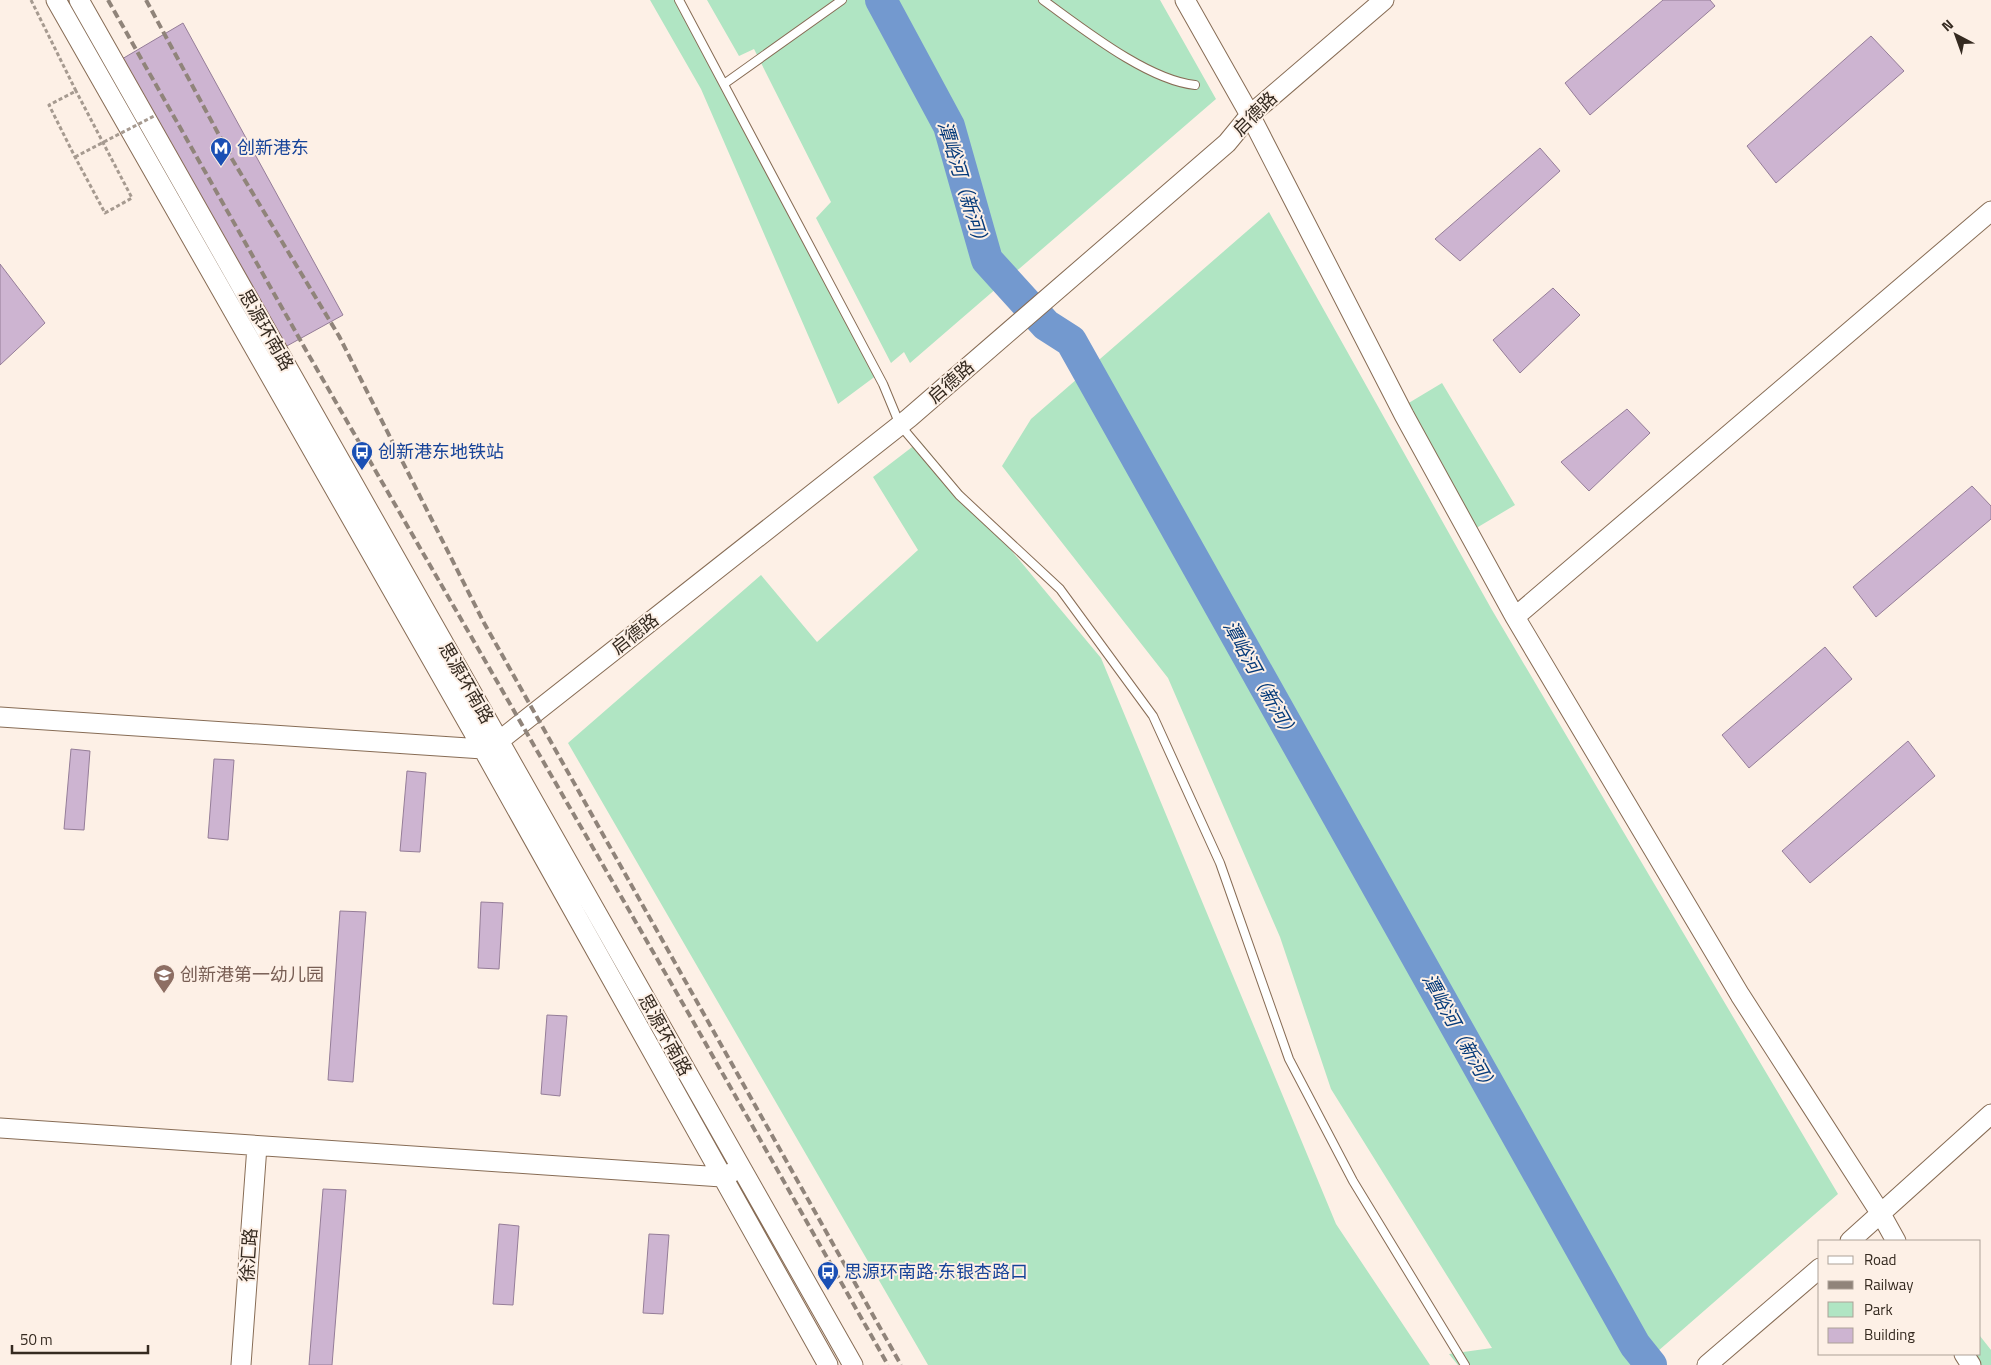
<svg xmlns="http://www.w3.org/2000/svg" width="1991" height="1365" font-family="'Titillium Web','Noto Sans SC',sans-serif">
  <rect width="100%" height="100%" fill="#fdf0e6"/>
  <path fill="#b0e5c3" d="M650,0H682L877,375L838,404L701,89Z
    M707,0H1160L1216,99L910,363L904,352L891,363L816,218L831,202L754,49L739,56Z
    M1269,212L1492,610L1838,1194L1642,1365H1458L1449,1354L1492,1348L1331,1089L1280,937L1168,678L1002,466L1031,419Z
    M1442,383L1515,505L1468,533L1397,410Z
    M920,441L1101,658L1336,1224L1430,1365H928L568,743L761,575L817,642L918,550L873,477Z
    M1980,1336L1991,1350V1365H1977L1969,1354H1980Z"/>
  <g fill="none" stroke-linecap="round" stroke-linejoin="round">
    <path stroke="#7399cf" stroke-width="32" d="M881,0L949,126L987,260L1046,325L1071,341L1635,1345L1651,1365"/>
  </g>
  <path fill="#cdb4d1" stroke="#957d98" d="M1663,0H1710L1715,6L1590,115L1565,83Z
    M183,23L343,315L285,347L122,59Z
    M1871,36L1904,71L1776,183L1747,146Z
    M1540,148L1560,171L1460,261L1435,239Z
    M0,264L45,323L0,365Z
    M1553,288L1580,315L1520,373L1493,340Z
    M1627,409L1650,433L1589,491L1561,462Z
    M1972,486L1991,506V519L1876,617L1853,587Z
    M1825,647L1852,679L1749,768L1722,735Z
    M1908,741L1935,776L1810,883L1782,851Z
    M71,749L90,751L84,830L64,829Z
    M214,759L234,760L228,840L208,838Z
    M407,771L426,773L420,852L400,851Z
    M481,902L503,903L499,969L478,968Z
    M340,911L366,912L353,1082L328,1080Z
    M547,1015L567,1016L560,1096L541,1094Z
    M323,1189L346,1190L332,1365H309Z
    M499,1224L519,1226L513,1305L493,1304Z
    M649,1234L669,1235L663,1314L643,1313Z"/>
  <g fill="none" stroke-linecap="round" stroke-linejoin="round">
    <g stroke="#876c55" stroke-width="10">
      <path id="service" d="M679,0L883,384L900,425L959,495L1060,589L1153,716L1220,863L1289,1059L1353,1181L1465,1365
        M1043,0C1082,28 1147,80 1195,85
        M724,84L842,0"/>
    </g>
    <g stroke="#876c55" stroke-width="21">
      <path id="tertiary" d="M56,0L483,749L828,1365
        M79,0L853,1365
        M1185,0L1250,115L1404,415L1515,617L1740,995L1881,1214L1896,1241
        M1515,617L1991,211
        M0,717L483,749L499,741L909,418L1227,143L1250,115L1384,0
        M0,1128L722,1177L731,1173
        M1850,1241L1991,1114
        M1964,1354L1971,1365
        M241,1365L257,1146
        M1707,1365L1820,1268"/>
    </g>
    <path stroke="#a69a90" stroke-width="3" stroke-dasharray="4 2.5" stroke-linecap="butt" d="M31,0L76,91L49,105L75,157L105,213L132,198L76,91"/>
    <use href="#service" stroke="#fff" stroke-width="8"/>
    <use href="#tertiary" stroke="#fff" stroke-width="19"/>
    <path stroke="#90847a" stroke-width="4" stroke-dasharray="8 4" stroke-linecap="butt" d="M108,0L307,352L690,1016L888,1365
      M146,0L232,159L339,336L483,621L901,1365"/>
    <path stroke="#a69a90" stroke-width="3" stroke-dasharray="4 2.5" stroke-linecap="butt" d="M75,157L154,116"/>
  </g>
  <defs>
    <g id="metro-pin" transform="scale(1.125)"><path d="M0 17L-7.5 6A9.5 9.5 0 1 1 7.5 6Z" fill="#1a4fb4" stroke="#fdf0e6"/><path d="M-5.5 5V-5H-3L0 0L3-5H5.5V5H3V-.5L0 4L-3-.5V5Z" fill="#fff"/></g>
    <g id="bus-pin" transform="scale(1.125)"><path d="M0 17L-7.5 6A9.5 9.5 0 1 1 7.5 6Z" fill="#1a4fb4" stroke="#fdf0e6"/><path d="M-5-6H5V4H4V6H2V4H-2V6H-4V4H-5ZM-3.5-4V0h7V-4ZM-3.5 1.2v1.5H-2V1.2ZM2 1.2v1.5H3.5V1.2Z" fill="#fff"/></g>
    <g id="school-pin" transform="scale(1.125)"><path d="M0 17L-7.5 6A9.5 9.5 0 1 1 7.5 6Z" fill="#8d6e63" stroke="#fdf0e6"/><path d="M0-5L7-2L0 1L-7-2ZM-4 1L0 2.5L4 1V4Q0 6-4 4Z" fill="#fff"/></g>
  </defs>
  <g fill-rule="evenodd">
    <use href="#metro-pin" x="221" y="148"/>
    <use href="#bus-pin" x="362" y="452"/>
    <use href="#school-pin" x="164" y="975"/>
    <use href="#bus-pin" x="828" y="1272"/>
  </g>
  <g text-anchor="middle" stroke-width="4" stroke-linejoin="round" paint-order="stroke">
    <g font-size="18" fill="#352a20" stroke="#fdf0e6">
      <text transform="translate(1255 114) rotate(-45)" y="6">启德路</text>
      <text transform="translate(266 330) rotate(60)" y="6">思源环南路</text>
      <text transform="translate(951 382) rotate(-41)" y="6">启德路</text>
      <text transform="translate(635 634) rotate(-38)" y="6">启德路</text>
      <text transform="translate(466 683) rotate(60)" y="6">思源环南路</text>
      <text transform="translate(665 1035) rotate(61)" y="6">思源环南路</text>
      <text transform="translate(249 1255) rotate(-86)" y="6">徐汇路</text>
    </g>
    <g font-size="18" fill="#164399" stroke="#fdf0e6" text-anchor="start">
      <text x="237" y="154">创新港东</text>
      <text x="378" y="458">创新港东地铁站</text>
      <text x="844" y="1278">思源环南路·东银杏路口</text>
    </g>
    <g font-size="18" fill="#785e54" stroke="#fdf0e6" text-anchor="start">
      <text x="180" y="981">创新港第一幼儿园</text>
    </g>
    <g font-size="19" font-style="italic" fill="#043979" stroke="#fdf0e6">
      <text transform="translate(964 185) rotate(73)" y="7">潭峪河（新河）</text>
      <text transform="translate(1261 680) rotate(61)" y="7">潭峪河（新河）</text>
      <text transform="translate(1460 1033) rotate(61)" y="7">潭峪河（新河）</text>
    </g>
  </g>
  <rect x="1818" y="1240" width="162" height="115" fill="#fdf0e6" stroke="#ada197"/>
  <rect x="1828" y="1256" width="25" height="8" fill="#ffffff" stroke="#ada197"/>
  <text x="1864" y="1265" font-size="15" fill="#352a20">Road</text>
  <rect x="1828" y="1281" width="25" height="8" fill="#90847a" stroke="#ada197"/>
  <text x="1864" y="1290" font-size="15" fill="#352a20">Railway</text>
  <rect x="1828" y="1302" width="25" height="15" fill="#b0e5c3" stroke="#ada197"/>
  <text x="1864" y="1315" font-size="15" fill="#352a20">Park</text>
  <rect x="1828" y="1328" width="25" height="15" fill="#cdb4d1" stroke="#ada197"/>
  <text x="1864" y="1340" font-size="15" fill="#352a20">Building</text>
  <g transform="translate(1956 35) rotate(319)" stroke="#fdf0e6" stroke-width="4" paint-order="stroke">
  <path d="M0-4L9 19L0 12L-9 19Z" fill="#352a20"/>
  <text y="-8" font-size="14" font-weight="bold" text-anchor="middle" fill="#352a20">N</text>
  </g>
  <path d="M12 1345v8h136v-8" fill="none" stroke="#352a20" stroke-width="2.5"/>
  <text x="20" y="1345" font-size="15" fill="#352a20" stroke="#fdf0e6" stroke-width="4" paint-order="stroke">50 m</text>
</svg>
